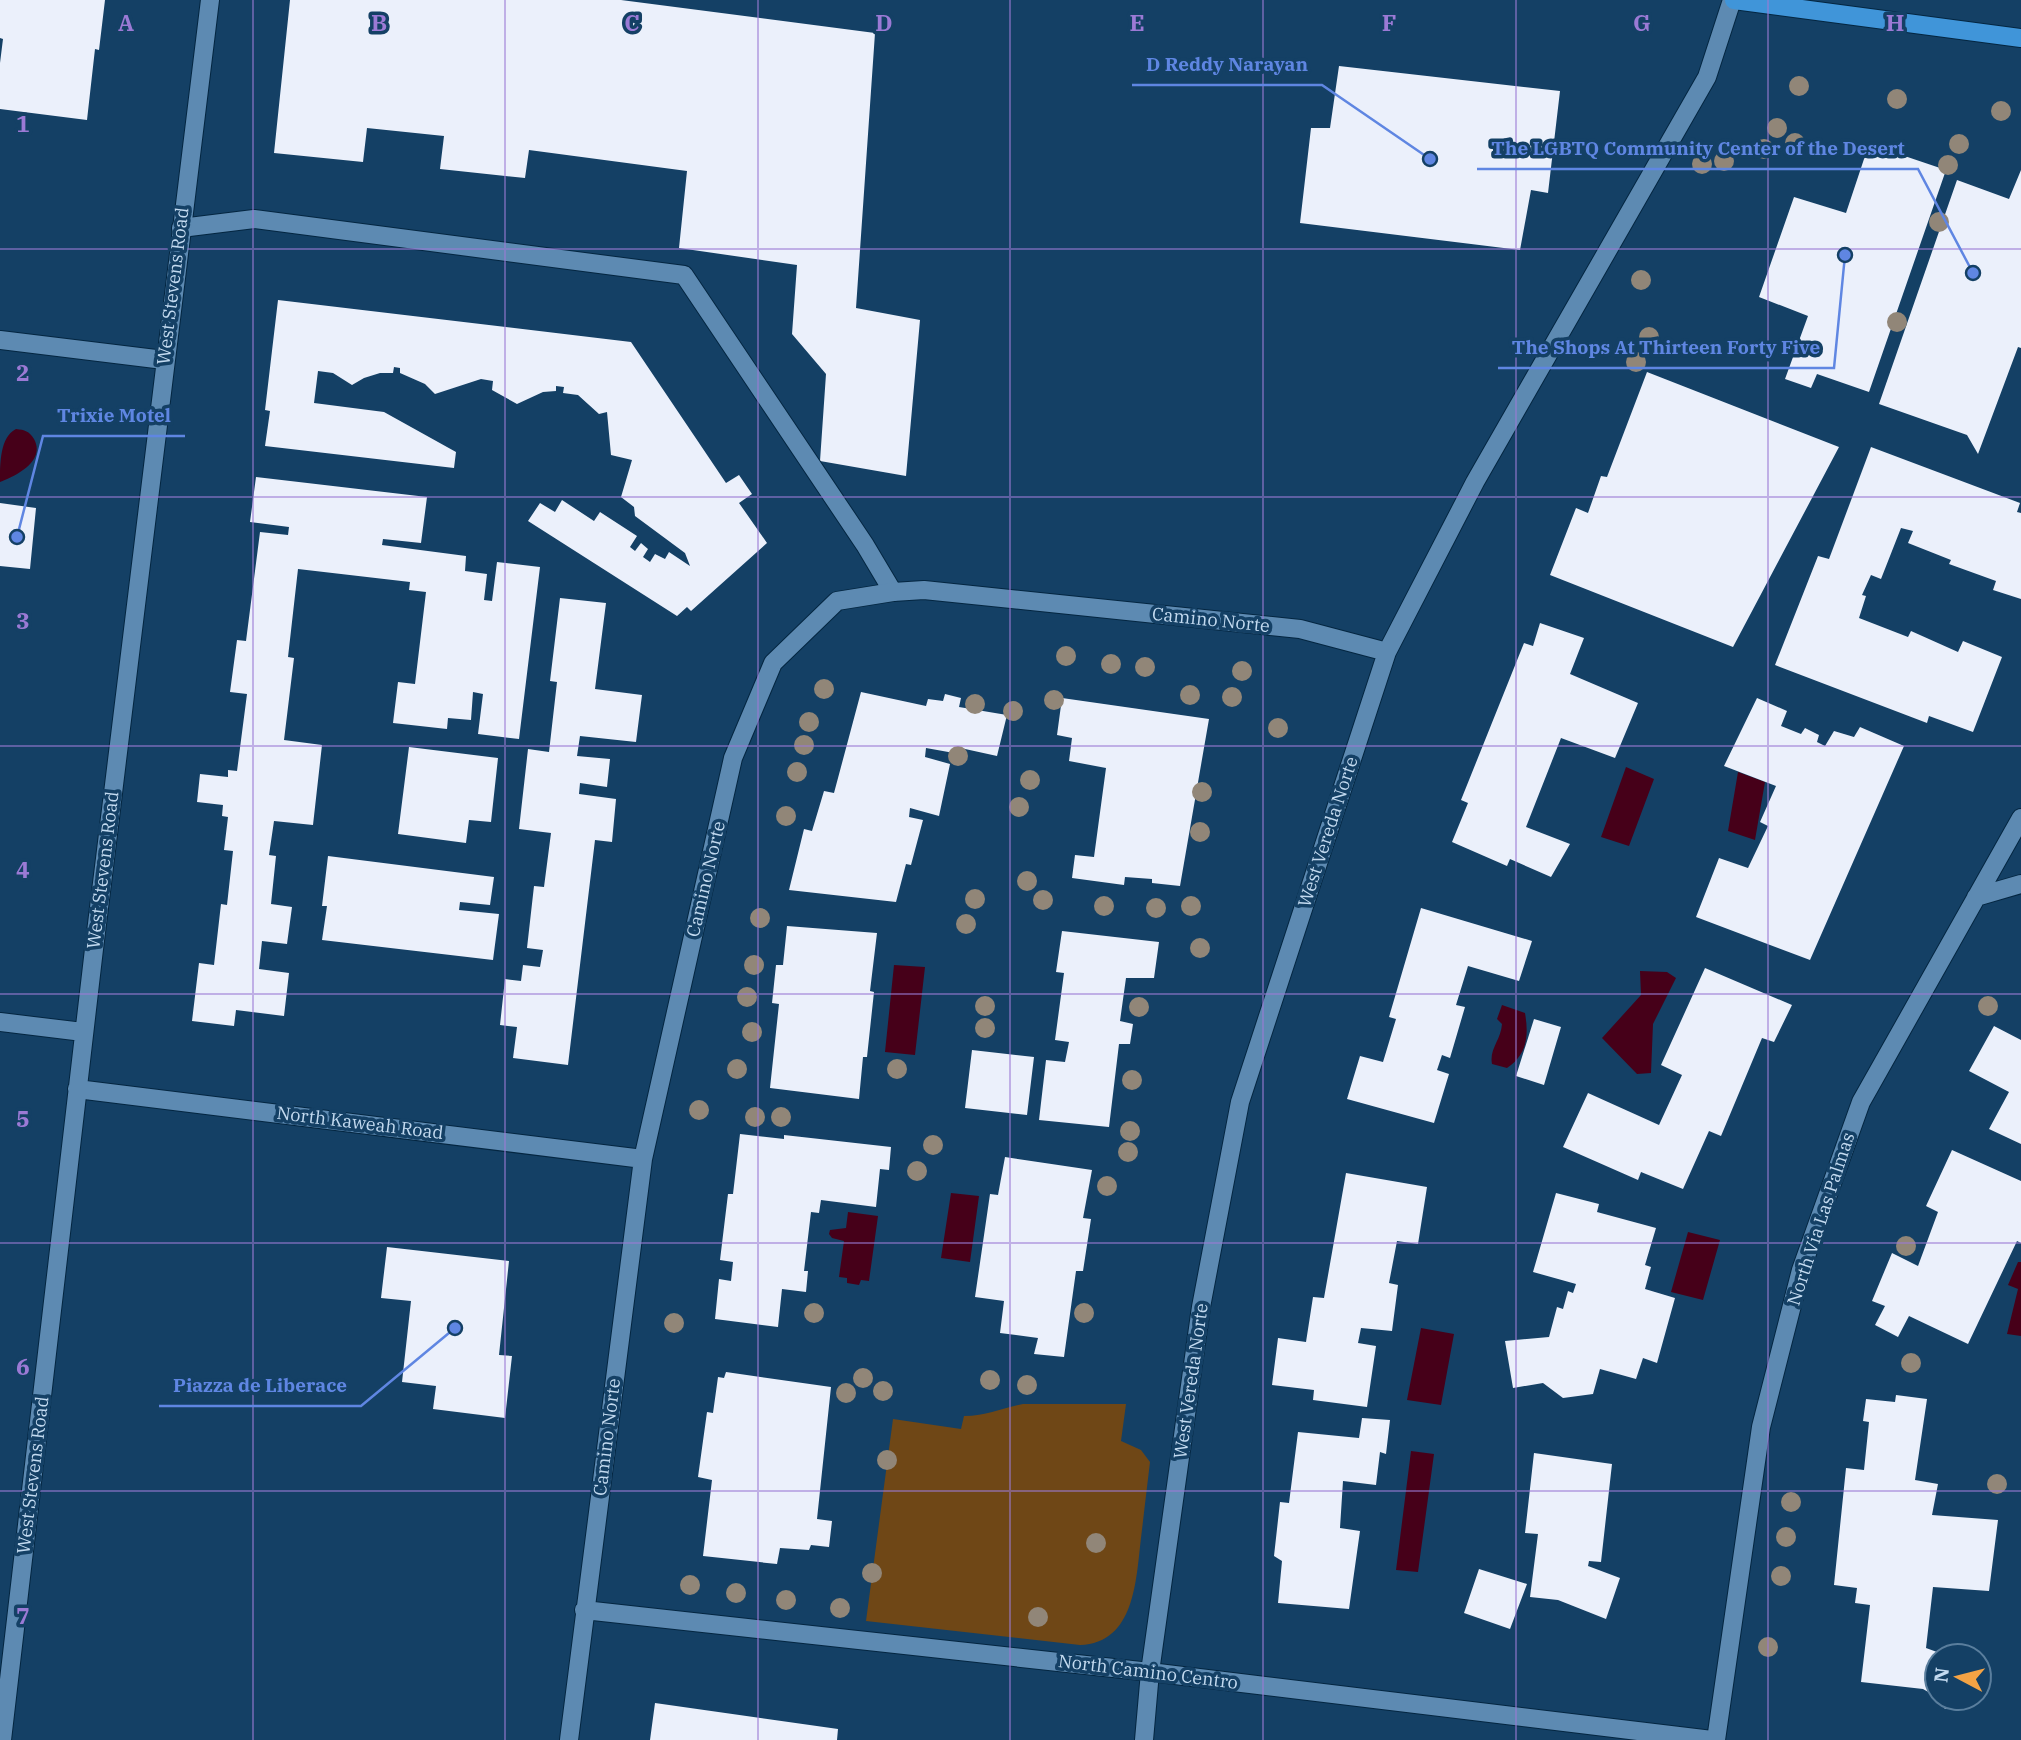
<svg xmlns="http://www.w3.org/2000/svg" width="2021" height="1740" font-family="'IBM Plex Serif',serif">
  <rect width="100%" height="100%" fill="#144065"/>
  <path fill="#6f4716" d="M1023,1404H1126L1121,1441L1141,1450L1150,1462C1147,1487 1144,1513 1141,1538C1136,1580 1135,1643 1080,1645L866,1621L893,1419L961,1429L964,1416C988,1416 1001,1408 1023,1404Z"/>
  <path fill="#460019" d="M16,429C25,430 29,431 34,439C46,461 16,476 0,482C0,463 0,437 16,429Z
    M1626,767L1654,779L1629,846L1601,837Z
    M1738,772L1765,782L1755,840L1728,831Z
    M894,965L925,967L915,1055L885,1052Z
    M1640,971L1667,972L1676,978L1653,1024L1651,1073L1637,1074L1602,1038L1641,995Z
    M1502,1005L1525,1013C1529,1036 1527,1055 1507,1068L1492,1064C1489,1049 1501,1040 1502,1024L1497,1019Z
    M951,1193L979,1196L970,1262L941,1258Z
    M848,1212L878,1216L869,1281L861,1280L859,1285L847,1283V1278L839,1277L844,1241L832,1238L829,1234L830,1230L846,1228Z
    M1688,1232L1720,1240L1703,1300L1671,1292Z
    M2018,1262H2021V1336L2007,1334L2018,1289L2008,1285Z
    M1421,1328L1454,1334L1441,1405L1407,1400Z
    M1411,1451L1434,1454L1418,1572L1396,1570Z"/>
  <path fill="#ebf0fb" d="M0,0H105L99,50L95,49L87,120L0,109V63L3,39L0,38Z
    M290,0H621L875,33L856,308L920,320L906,476L820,461L826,374L792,334L797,265L679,248L687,171L529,150L525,178L440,169L444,136L367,128L363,162L274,153Z
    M1339,66L1560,91L1548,193L1531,190L1520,250L1300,223L1311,128H1330Z
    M1869,144L1946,170L1869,392L1817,374L1811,388L1785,379L1808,316L1759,297L1794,197L1846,213Z
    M2021,170V348L2018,347L1978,454L1967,435L1879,404L1957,180L2009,199Z
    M278,300L631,342L726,483L739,475L752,494L739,503L767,543L691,611L687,607L677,616L528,521L540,503L555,512L562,500L594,521L600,512L637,536L630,547L635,551L641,543L648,549L643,557L650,562L655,554L665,559L669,552L690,566L685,553L635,516L634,507L621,497L632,460L611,455L607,412L599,414L578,395L563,393L564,387L556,386V391L543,392L517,404L492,390L493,381L481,379L435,394L425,384L400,373V368L394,367L393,373H380L364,378L352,385L333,373L318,371L314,403L384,412L456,452L454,468L265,446L270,411L265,410Z
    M1647,372L1839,447L1733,647L1550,575L1576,508L1588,513L1601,476L1607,477Z
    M1871,447L2020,503L2017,512L2021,513V599L1993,590L1996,581L1949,564L1951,560L1908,543L1913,531L1901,528L1881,579L1871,575L1862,595L1866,596L1859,618L1908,637L1911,631L1958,652L1963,641L2002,657L1973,732L1929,716L1927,723L1775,665L1818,556L1829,559Z
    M256,477L427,497L421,543L383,539L382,545L466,556L465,571L487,574L484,600L492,601L497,562L540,567L519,739L478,734L483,694L473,692L471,720L448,718L447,729L393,723L398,682L415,684L426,592L409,590L410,582L298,569L288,657L294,658L284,740L322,745L313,825L274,821L269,855L276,856L271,904L292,907L287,944L262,941L259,969L289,973L284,1016L236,1010L234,1026L192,1021L199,963L214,965L221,904L227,905L233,851L224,850L228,817L222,816L223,805L197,802L200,774L228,777V770L237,771L247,694L230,692L237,640L246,641L260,532L288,535L289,527L250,522Z
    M0,503L36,508L30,569L0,566Z
    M560,598L606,603L595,689L642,695L636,742L580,736L577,756L610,759L607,787L580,783L579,794L616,799L612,842L595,840L568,1065L513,1058L517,1027L500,1025L505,979L521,981L523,965L540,967L543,950L527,948L534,886L544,887L551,833L519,829L528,749L549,752L557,682L550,681Z
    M1540,623L1584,638L1570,674L1638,703L1615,758L1561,738L1526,827L1570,844L1551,877L1510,859L1507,866L1452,842L1468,803L1461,800L1524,643L1533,646Z
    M861,692L926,706L928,699L943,701L945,694L961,698L959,707L1007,715L997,756L956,747L954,753L926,748L925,757L950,764L939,816L910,808L909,817L923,820L911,865L906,864L896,902L789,890L804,829L812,831L824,791L834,793Z
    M1062,698L1209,719L1180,886L1152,883V879L1125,877L1124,885L1072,878L1075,855L1094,857L1106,768L1069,761L1072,738L1057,735Z
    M1757,698L1787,711L1781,726L1801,734L1805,728L1819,735L1817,742L1825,746L1834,731L1854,737L1860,727L1904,746L1810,960L1696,917L1719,858L1748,868L1768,826L1760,822L1776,786L1724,766Z
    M409,747L498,758L491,822L469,820L466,843L398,834Z
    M328,856L494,877L490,905L460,902L459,910L499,914L493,960L322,940L327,906H322Z
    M1421,908L1532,941L1519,981L1468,966L1456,1005L1465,1007L1450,1058L1442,1055L1437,1070L1449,1074L1434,1123L1347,1099L1360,1056L1383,1062L1396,1019L1389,1017Z
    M787,926L877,933L870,991L874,992L867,1057H863L859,1099L770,1088L779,1004L772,1003L776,965H783Z
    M1062,931L1159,942L1154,978H1126L1120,1021L1133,1024L1130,1044H1119L1109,1127L1039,1120L1046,1060L1065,1062L1069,1042L1055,1040L1064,973L1056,972Z
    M1705,968L1792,1005L1774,1042L1762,1038L1721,1136L1709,1131L1683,1189L1641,1172L1638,1180L1563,1147L1588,1093L1659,1125L1682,1075L1661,1065Z
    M1534,1019L1561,1027L1544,1085L1516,1076Z
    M1994,1026L2021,1040V1144L1989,1129L2009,1092L1969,1071Z
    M972,1050L1034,1057L1027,1115L965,1108Z
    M740,1134L784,1139V1135L891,1147L889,1170L880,1169L876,1207L821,1200L819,1213L811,1212L804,1271H808L806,1292L782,1289L778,1327L715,1319L719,1279L731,1281L733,1262L720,1260L728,1194H733Z
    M1952,1150L2021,1181V1243L2017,1241L1968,1344L1909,1316L1898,1337L1875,1325L1885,1306L1872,1301L1892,1253L1918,1266L1938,1212L1926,1206Z
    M1005,1157L1092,1170L1083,1218L1091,1219L1083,1271H1076L1064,1357L1034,1354L1038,1338L1000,1333L1004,1301L975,1297L990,1194L998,1195Z
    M1346,1173L1427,1187L1418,1244L1397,1241L1389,1283L1398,1285L1392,1331L1361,1328L1358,1343L1376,1346L1367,1407L1313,1400L1314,1390L1272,1385L1278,1338L1306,1342L1313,1297L1324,1298Z
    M1556,1193L1599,1204L1597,1212L1656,1228L1645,1265L1651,1267L1645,1289L1675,1298L1657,1363L1643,1358L1636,1379L1600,1369L1593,1394L1563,1398L1543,1383L1513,1388L1505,1341L1549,1337L1557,1307L1563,1309L1568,1291L1573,1293L1576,1284L1533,1272Z
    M387,1247L509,1261L499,1355L512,1356L505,1418L433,1409L436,1386L402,1382L411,1301L381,1298Z
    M726,1372L831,1387L817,1519L832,1521L829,1547L811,1545L809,1550L780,1548L777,1564L703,1556L712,1480L698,1477L707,1412L713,1413L718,1377L724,1378Z
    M1896,1395L1927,1399L1915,1480L1938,1484L1932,1515L1998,1520L1989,1591L1933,1587L1926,1648L1948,1656H1937V1697L1923,1689L1861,1682L1870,1605L1855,1603L1857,1588L1834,1585L1846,1468L1864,1470L1869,1422L1863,1421L1866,1399L1895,1402Z
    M1362,1418L1390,1420L1386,1454L1380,1452L1376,1485L1343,1481L1340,1528L1360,1531L1349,1609L1278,1603L1282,1561L1274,1556L1280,1502L1289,1503L1298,1432L1359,1438Z
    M1534,1453L1612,1464L1601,1562L1589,1561L1588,1566L1620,1578L1606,1619L1558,1600L1530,1597L1538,1534L1525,1533Z
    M1479,1569L1527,1584L1510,1629L1464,1613Z
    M1938,1698H1959L1945,1709Z
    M655,1703L838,1729L837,1740H650Z"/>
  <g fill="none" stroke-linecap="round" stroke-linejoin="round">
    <g stroke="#042641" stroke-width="20">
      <path id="lane" d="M181,228L254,219L684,275L865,545L893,592"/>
    </g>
    <g stroke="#042641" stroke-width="20">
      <path id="street" d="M0,340L164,360
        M1976,897L2021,884
        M0,1022L83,1032
        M77,1089L643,1159
        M584,1610L1150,1672L1712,1740
        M2,1740C69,1160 136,579 210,0
        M569,1740L643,1159L733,758L773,663L837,601L893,592L924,590L1300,629L1387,652
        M1144,1740L1150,1672L1201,1307L1240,1102L1387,652L1475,482L1707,77L1732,0
        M1716,1740L1761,1427L1801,1270L1861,1102L2021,818"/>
    </g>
    <g stroke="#042641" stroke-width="20">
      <path id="primary" d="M1734,0L2021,38"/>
    </g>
    <use href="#lane" stroke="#5d8ab2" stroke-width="18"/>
    <use href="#street" stroke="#5d8ab2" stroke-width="18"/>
    <use href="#primary" stroke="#4095d9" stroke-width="18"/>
  </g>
  <g fill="#918678">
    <circle cx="1799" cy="86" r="10"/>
    <circle cx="1897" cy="99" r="10"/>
    <circle cx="2001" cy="111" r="10"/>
    <circle cx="1777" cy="128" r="10"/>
    <circle cx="1795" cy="143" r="10"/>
    <circle cx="1959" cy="144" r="10"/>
    <circle cx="1764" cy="149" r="10"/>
    <circle cx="1724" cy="161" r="10"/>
    <circle cx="1702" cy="164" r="10"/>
    <circle cx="1948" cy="165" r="10"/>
    <circle cx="1939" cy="222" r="10"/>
    <circle cx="1641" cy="280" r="10"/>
    <circle cx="1897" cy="322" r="10"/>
    <circle cx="1649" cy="337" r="10"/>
    <circle cx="1636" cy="362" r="10"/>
    <circle cx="1066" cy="656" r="10"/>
    <circle cx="1111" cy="664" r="10"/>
    <circle cx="1145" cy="667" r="10"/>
    <circle cx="1242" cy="671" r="10"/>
    <circle cx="824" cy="689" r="10"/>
    <circle cx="1190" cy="695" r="10"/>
    <circle cx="1232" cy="697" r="10"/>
    <circle cx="1054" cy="700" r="10"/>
    <circle cx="975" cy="704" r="10"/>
    <circle cx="1013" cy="711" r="10"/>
    <circle cx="809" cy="722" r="10"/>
    <circle cx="1278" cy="728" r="10"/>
    <circle cx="804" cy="745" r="10"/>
    <circle cx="958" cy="756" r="10"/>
    <circle cx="797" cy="772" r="10"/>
    <circle cx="1030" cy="780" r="10"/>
    <circle cx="1202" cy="792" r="10"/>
    <circle cx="1019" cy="807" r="10"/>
    <circle cx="786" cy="816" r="10"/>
    <circle cx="1200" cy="832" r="10"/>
    <circle cx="1027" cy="881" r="10"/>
    <circle cx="975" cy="899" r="10"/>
    <circle cx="1043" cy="900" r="10"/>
    <circle cx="1104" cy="906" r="10"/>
    <circle cx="1191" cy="906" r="10"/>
    <circle cx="1156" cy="908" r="10"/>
    <circle cx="760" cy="918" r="10"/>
    <circle cx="966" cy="924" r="10"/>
    <circle cx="1200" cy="948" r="10"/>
    <circle cx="754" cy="965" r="10"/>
    <circle cx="747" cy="997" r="10"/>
    <circle cx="985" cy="1006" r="10"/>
    <circle cx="1988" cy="1006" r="10"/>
    <circle cx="1139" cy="1007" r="10"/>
    <circle cx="985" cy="1028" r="10"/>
    <circle cx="752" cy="1032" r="10"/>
    <circle cx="737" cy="1069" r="10"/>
    <circle cx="897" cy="1069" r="10"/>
    <circle cx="1132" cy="1080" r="10"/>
    <circle cx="699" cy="1110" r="10"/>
    <circle cx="755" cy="1117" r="10"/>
    <circle cx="781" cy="1117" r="10"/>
    <circle cx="1130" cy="1131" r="10"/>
    <circle cx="933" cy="1145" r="10"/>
    <circle cx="1128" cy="1152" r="10"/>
    <circle cx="917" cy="1171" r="10"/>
    <circle cx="1107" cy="1186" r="10"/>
    <circle cx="1906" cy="1246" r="10"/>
    <circle cx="814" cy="1313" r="10"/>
    <circle cx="1084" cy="1313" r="10"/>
    <circle cx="674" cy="1323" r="10"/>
    <circle cx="1911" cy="1363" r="10"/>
    <circle cx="863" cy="1378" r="10"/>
    <circle cx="990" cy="1380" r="10"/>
    <circle cx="1027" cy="1385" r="10"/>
    <circle cx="883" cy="1391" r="10"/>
    <circle cx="846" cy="1393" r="10"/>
    <circle cx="887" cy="1460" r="10"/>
    <circle cx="1997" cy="1484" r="10"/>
    <circle cx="1791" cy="1502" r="10"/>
    <circle cx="1786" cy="1537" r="10"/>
    <circle cx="1096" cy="1543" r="10"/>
    <circle cx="872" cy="1573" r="10"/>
    <circle cx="1781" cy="1576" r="10"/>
    <circle cx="690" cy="1585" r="10"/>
    <circle cx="736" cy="1593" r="10"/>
    <circle cx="786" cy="1600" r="10"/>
    <circle cx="840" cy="1608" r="10"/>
    <circle cx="1038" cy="1617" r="10"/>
    <circle cx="1768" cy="1647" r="10"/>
  </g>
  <path fill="none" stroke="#9b7ad5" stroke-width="2" stroke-opacity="0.55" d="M253,0V1740M505,0V1740M758,0V1740M1010,0V1740M1263,0V1740M1516,0V1740M1768,0V1740M0,249H2021M0,497H2021M0,746H2021M0,994H2021M0,1243H2021M0,1491H2021"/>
  <g text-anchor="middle" stroke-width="7" stroke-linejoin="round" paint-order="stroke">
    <g font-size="18" fill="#c3daf0" stroke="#144065">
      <text transform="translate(173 286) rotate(-83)" y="6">West Stevens Road</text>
      <text transform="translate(1211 620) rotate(6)" y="6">Camino Norte</text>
      <text transform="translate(1328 832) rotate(-72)" y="6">West Vereda Norte</text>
      <text transform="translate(103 870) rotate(-83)" y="6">West Stevens Road</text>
      <text transform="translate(706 879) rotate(-77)" y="6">Camino Norte</text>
      <text transform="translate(360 1123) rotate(7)" y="6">North Kaweah Road</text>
      <text transform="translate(1821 1219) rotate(-72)" y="6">North Via Las Palmas</text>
      <text transform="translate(1191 1381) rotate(-82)" y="6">West Vereda Norte</text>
      <text transform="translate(607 1437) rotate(-83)" y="6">Camino Norte</text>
      <text transform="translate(33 1475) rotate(-83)" y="6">West Stevens Road</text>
      <text transform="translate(1148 1672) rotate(7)" y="6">North Camino Centro</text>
    </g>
  </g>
  <g font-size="23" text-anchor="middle" font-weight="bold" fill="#9b7ad5" stroke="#144065" stroke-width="7" stroke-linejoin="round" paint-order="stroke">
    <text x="126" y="31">A</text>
    <text x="379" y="31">B</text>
    <text x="632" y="31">C</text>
    <text x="884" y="31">D</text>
    <text x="1137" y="31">E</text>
    <text x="1389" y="31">F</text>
    <text x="1642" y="31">G</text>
    <text x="1895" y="31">H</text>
    <text x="23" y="132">1</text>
    <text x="23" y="381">2</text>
    <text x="23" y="629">3</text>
    <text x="23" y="878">4</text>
    <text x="23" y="1127">5</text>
    <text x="23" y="1375">6</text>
    <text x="23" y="1624">7</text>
  </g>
  <path fill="none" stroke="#5f86e2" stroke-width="2.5" d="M1430 159L1322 85H1132M1973 273L1918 169H1477M1845 255L1834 368H1498M17 537L43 436H185M455 1328L361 1406H159"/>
  <g fill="#5f86e2" stroke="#144065" stroke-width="2.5">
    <circle cx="1430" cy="159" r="7"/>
    <circle cx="1973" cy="273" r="7"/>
    <circle cx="1845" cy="255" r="7"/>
    <circle cx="17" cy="537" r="7"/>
    <circle cx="455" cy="1328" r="7"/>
  </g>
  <g font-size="19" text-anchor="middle" font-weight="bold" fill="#5f86e2" stroke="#144065" stroke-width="7" stroke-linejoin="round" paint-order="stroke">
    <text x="1227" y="71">D Reddy Narayan</text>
    <text x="1698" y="155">The LGBTQ Community Center of the Desert</text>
    <text x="1666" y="354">The Shops At Thirteen Forty Five</text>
    <text x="114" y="422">Trixie Motel</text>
    <text x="260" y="1392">Piazza de Liberace</text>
  </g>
  <g transform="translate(1958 1677) rotate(277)"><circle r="33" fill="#144065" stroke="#5a7e9d" stroke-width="2"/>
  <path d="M0-5L12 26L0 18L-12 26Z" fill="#f4a344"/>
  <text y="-10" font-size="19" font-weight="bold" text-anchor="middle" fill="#c3daf0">N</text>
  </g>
</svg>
